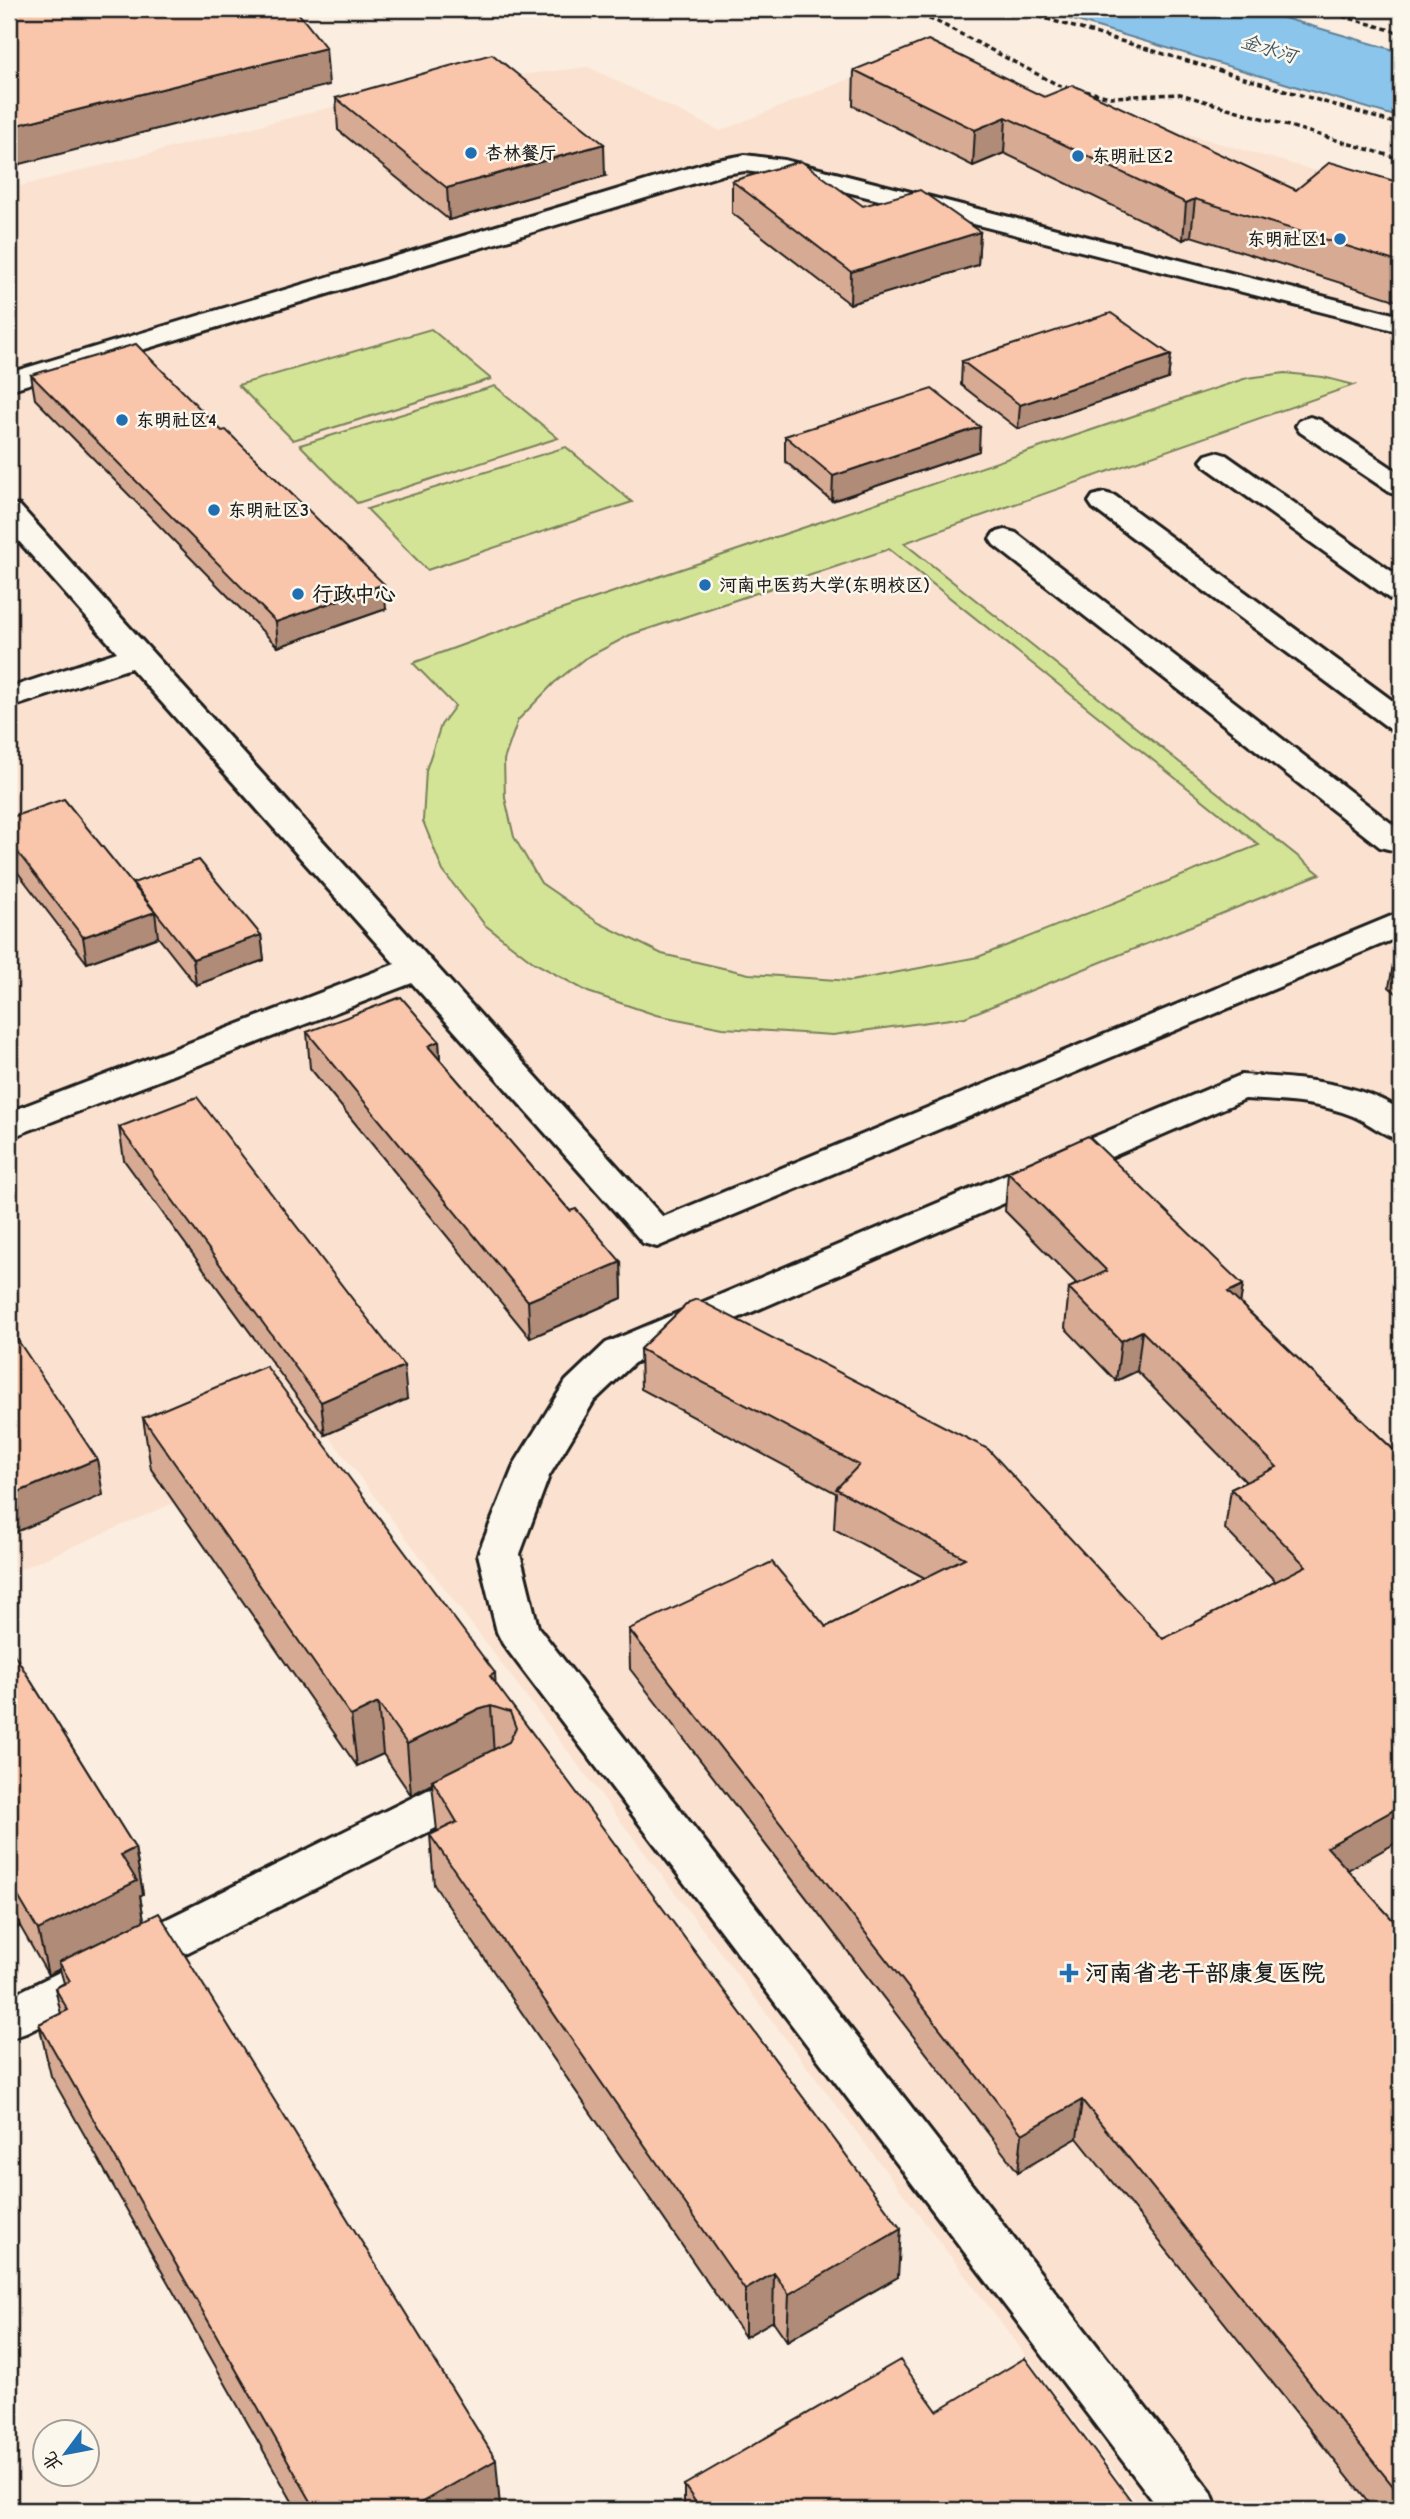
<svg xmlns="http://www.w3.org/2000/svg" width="1410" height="2519" font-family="'Comic Neue','LXGW WenKai TC',sans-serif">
  <rect width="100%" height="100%" fill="#fbeddf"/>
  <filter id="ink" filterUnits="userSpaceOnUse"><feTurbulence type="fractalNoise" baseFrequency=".0143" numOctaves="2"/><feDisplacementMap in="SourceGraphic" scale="14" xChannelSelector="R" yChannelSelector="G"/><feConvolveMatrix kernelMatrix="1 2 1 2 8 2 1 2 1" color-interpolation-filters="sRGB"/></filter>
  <g filter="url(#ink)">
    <path fill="#fbe1cf" d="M909,55L1401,195V2510H1143L329,1436L9,1574V189L443,79L472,81L588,67L720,131Z"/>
    <path fill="#d3e497" stroke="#78805a" stroke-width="2" fill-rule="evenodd" d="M431,329L491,379L293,440L238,385Z
      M1285,373L1323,377L1354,385L904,543L1320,874L965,1017L833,1035L723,1028L656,1015L588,992L533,962L485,925L443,871L423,821L426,770L441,725L455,706L413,663L528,621L1195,395L1247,378ZM889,549L1259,845L978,957L851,981L749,974L662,954L599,923L541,883L514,837L505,798L504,760L518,720L554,683L584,659L630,635Z
      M495,386L558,438L357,503L300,445Z
      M566,447L632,502L427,570L367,509Z"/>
    <path fill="#8cc5eb" stroke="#5f8198" stroke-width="2" d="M1037,9H1253L1401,52V118Z"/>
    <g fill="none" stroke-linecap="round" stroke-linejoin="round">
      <g stroke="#1c1c1c" stroke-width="6">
        <path id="lane" d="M745,155L784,160L1401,316V332L784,176L745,171L725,174L9,390V373L712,161Z
          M1310,417L1320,420L1401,474V496L1391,493L1300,432L1296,426L1300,420Z
          M1216,452L1226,455L1401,578V601L1390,599L1206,467L1201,461L1206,455Z
          M1104,493L1115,496L1401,707V732L1390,729L1093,508L1089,502L1093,496Z
          M9,503L20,506L663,1217L1401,912V936L657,1247L643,1243L412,983L9,1138V1112L395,964L131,668L9,708V688L117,652L9,530Z
          M1005,530L1016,533L1396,827L1401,826V848L1392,850L1380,847L994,545L990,539L994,533Z
          M1241,1075C1294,1078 1355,1081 1401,1110V1140C1383,1136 1370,1123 1353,1116C1319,1102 1281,1101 1245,1099L634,1363L594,1401L549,1476L520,1554L538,1627L1211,2492L1218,2510H1160L503,1644L497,1632L478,1554L515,1463L566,1381L606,1343Z
          M480,1767L496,1772L502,1785L496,1798L26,2033L9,2039V1997L464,1772Z"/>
      </g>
      <path stroke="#1c1c1c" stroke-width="3.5" stroke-dasharray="5 3.5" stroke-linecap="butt" d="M896,9L936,21L1058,85L1070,88
        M1014,9L1401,125
        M1318,9L1401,33
        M1388,9L1401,13
        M1085,91L1110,97L1180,94L1401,159"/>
      <use href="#lane" fill="#fbf7ec" fill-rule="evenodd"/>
    </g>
    <path fill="#d7aa93" stroke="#1c1c1c" stroke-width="2" d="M854,70L1044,97L1296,190L1401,183V302L1191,236L1183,240L1004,153L973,166L853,106Z
      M336,98L605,176L449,220L338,130Z
      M732,181L863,206L980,232L978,265L850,304L732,213Z
      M1171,355L1168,379L1018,429L961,385L962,361Z
      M31,375L386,609L278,647L35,399Z
      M785,436L979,451L832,501L785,461Z
      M9,818L133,884L261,935L264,960L196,985L158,937L87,963L9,861Z
      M1401,945V997L1389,987L1396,948Z
      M307,1032L439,1041L440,1060L570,1211L621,1262L622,1298L530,1338L310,1068Z
      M119,1127L407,1399L325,1435L124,1160Z
      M1008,1172L1243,1285L1240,1303L1399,1455L1401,1453V1840L1347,1870L1401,1929V2510H1374L1077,2138L1018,2172L630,1669L629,1629L826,1627L925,1578L834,1529L836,1493L641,1389L640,1349L689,1302L1163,1639L1276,1582L1225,1529L1231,1489L1246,1482L1137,1371L1116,1381L1065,1328L1069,1288L1077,1284L1005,1211Z
      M143,1418L495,1683L898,2277L787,2341L773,2321L745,2337L434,1885L430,1835L437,1831L432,1784L411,1795L383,1754L357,1766L151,1469Z
      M9,1646L135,1848L143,1894L140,1896L144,1920L500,2507L495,2510H297L51,2076L39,2024L61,2014L55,1988L64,1983L60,1969L48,1975L20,1926L9,1932Z
      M937,2411L1138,2510H684V2485Z"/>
    <path fill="#af8b78" stroke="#1c1c1c" stroke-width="2" d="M326,48L329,85L9,167V127Z
      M1006,117L1004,153L973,166L975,130Z
      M604,144L605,176L449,220L447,188Z
      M1195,199L1191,236L1183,240L1186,203Z
      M980,232L978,265L850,304L851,272Z
      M1171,355L1168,379L1018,429L1020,405Z
      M980,427L979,451L832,501L833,476Z
      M384,584L386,609L278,647L276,622Z
      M155,912L158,937L87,963L83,937Z
      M261,935L264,960L196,985L193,959Z
      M439,1041L441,1077L428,1046Z
      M621,1262L622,1298L530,1338L528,1301Z
      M1243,1285L1237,1324L1228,1292Z
      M1142,1331L1137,1371L1116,1381L1121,1341Z
      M404,1366L407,1399L325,1435L321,1402Z
      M97,1459L103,1495L9,1535V1496Z
      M495,1673L497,1708L490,1676Z
      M378,1703L383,1754L357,1766L351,1716Z
      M491,1706L494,1756L432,1780V1784L411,1795L407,1744L474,1711Z
      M1401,1806V1840L1319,1886L1327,1847Z
      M135,1848L143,1894L140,1896L145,1926L59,1962L60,1969L48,1975L38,1930L121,1855Z
      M9,1881L20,1926L9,1932Z
      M1082,2100L1077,2138L1018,2172L1022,2134Z
      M901,2229L898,2277L787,2341L789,2294Z
      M774,2273L773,2321L745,2337V2290Z
      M496,2460L500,2507L495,2510H408Z"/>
    <path fill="#fac6ab" stroke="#1c1c1c" stroke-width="2" d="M9,9H295L326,48L9,127Z
      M928,40L1044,97L1073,85L1296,190L1330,162L1401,183V263L1195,199L1186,203L1006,117L975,130L854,70Z
      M492,54L604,144L447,188L336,98Z
      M801,161L863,206L920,190L980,232L851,272L732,181Z
      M1111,313L1171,355L1020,405L962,361Z
      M136,344L222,431L226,430L384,584L276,622L31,375Z
      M932,389L980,427L833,476L785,436Z
      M64,799L155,912L83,937L9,841V818Z
      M199,860L261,935L193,959L133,883Z
      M1401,945V952L1396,948Z
      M401,997L439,1041L428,1046L570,1211L576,1209L621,1262L528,1301L307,1032Z
      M197,1097L404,1366L321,1402L119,1127Z
      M1088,1136L1243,1285L1228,1292L1399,1455L1401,1453V1806L1327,1847L1401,1929V2496L1082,2100L1022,2134L629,1629L772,1562L826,1627L965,1558L836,1489L859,1465L640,1349L689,1302L697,1299L988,1449L1163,1639L1306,1566L1231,1489L1277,1467L1142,1331L1121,1341L1069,1288L1107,1271L1008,1172Z
      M9,1327L97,1459L9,1496Z
      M266,1366L495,1673L490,1676L901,2229L789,2294L774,2273L745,2290L430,1835L457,1822L432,1780L509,1742L516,1728L510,1712L491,1706L474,1711L407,1744L378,1703L351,1716L143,1418Z
      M9,1646L135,1848L121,1855L137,1881L38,1930L9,1881Z
      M159,1913L496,2460L408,2510H358L357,2509L355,2510H316L39,2024L68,2010L55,1988L70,1981L59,1962Z
      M1025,2358L1138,2510H701L684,2485L900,2360L937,2411Z"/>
  </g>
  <g fill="#1f6fb2" stroke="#fbf7ec" stroke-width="2.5">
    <circle cx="471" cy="153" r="7"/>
    <circle cx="1078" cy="156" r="7"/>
    <circle cx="1340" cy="239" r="7"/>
    <circle cx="122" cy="420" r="7"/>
    <circle cx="214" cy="510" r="7"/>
    <circle cx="705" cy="585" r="7"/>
    <circle cx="298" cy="594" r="7"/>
    <path d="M1065.5 1962.5h7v7h7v7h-7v7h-7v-7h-7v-7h7z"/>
  </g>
  <g text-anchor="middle" stroke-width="5" stroke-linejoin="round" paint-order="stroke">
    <g font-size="18" font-weight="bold" fill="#1c1c1c" stroke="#fbf7ec" text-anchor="start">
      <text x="485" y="159">杏林餐厅</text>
      <text x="1092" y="162">东明社区2</text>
      <text x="1326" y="245" text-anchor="end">东明社区1</text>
      <text x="136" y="426">东明社区4</text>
      <text x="228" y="516">东明社区3</text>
      <text x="719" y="591">河南中医药大学(东明校区)</text>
    </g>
    <g font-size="19" font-style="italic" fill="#435764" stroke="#fbf7ec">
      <text transform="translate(1269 48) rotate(17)" y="7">金水河</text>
    </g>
    <g font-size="21" font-weight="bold" fill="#1c1c1c" stroke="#fbf7ec" text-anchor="start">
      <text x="312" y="601">行政中心</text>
    </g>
    <g font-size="24" font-weight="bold" fill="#1c1c1c" stroke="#fbf7ec" text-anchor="start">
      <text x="1085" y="1981">河南省老干部康复医院</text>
    </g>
  </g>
  <rect width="1410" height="2519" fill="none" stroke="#fbf7ec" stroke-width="35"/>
  <rect x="18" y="18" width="1375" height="2484" fill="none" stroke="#1c1c1c" stroke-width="2.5" filter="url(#ink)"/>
  <g transform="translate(66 2453) rotate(238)"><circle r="33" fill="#fbf7ec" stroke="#a29f99" stroke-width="2"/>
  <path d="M0-5L12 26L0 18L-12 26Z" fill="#1f6fb2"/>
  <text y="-10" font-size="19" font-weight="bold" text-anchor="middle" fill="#1c1c1c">北</text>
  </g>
</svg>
